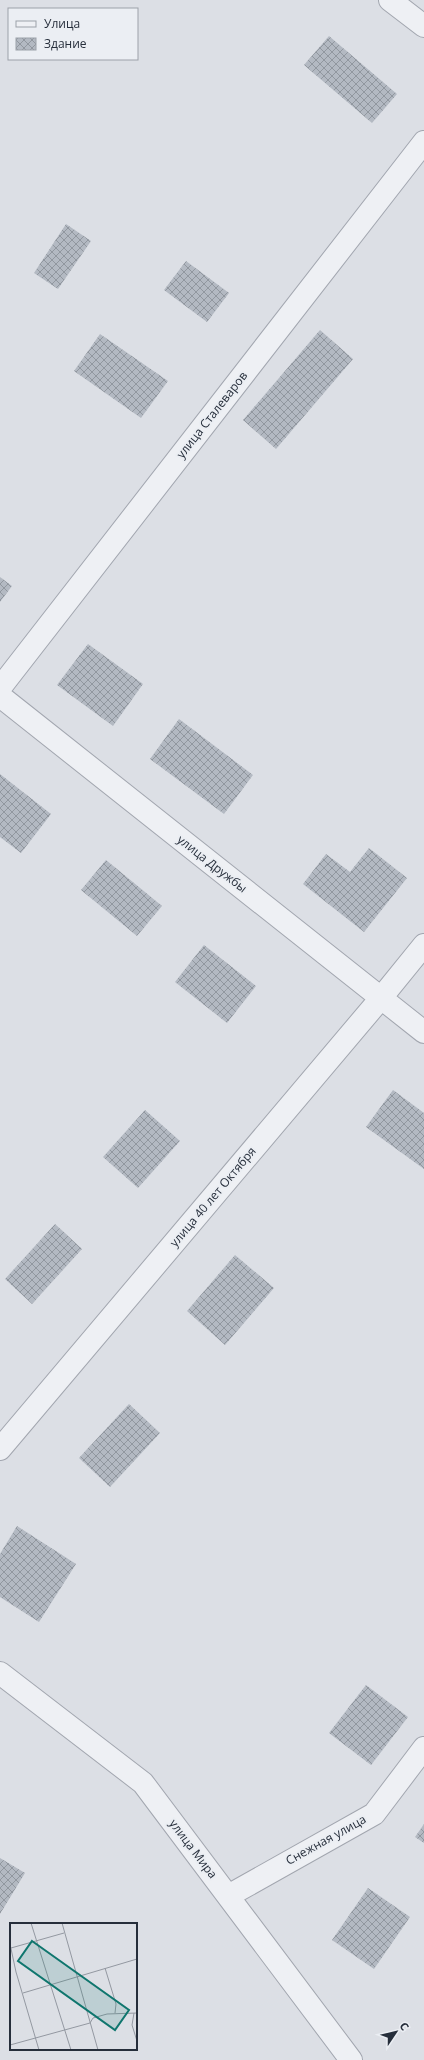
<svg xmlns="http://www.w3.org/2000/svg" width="424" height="2060" font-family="'Open Sans',sans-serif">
  <defs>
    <pattern id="building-cross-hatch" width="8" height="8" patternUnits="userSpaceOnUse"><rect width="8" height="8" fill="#b3b9c2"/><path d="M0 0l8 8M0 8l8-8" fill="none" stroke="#91979f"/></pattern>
  </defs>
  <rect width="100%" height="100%" fill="#dcdfe5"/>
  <path fill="url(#building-cross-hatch)" d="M329,36L397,94L372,123L304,65Z
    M66,224L91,241L58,289L34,273Z
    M186,261L229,293L207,322L164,290Z
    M320,330L353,359L276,449L243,420Z
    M100,334L168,381L141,418L74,371Z
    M0,577L12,586L0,602Z
    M88,644L143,684L113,726L57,685Z
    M179,719L253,775L224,814L150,759Z
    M0,774L51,814L21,853L0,837Z
    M369,848L407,878L364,932L303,884L326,854L350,872Z
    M106,860L162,906L137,936L81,890Z
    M204,945L256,986L227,1023L175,982Z
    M393,1090L424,1113V1169L366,1127Z
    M145,1110L180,1141L138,1188L103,1157Z
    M55,1224L82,1249L32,1304L5,1279Z
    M235,1255L274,1288L225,1345L187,1311Z
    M129,1404L160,1433L110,1487L79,1458Z
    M17,1526L76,1564L39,1622L0,1597V1554Z
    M366,1685L408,1717L371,1765L329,1733Z
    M424,1824V1843L415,1837Z
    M0,1858L25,1873L0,1914Z
    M368,1888L410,1917L374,1969L332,1940Z"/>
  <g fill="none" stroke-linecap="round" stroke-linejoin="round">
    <g stroke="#a2a6af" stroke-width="24">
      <path id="minor" d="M390,0L424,26
        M0,688L424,142
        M0,696L424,1032
        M0,1449L381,998L424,945
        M0,1673L143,1783L351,2060
        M228,1896L374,1814L424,1748"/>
    </g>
    <use href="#minor" stroke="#eef0f4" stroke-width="22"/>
  </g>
  <g text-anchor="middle" stroke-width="4" stroke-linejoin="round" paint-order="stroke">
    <g font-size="12" fill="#262e3b" stroke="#ebeef3">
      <text transform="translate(212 415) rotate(-52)" y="4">улица Сталеваров</text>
      <text transform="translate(212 864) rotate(38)" y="4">улица Дружбы</text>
      <text transform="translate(213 1197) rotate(-50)" y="4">улица 40 лет Октября</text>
      <text transform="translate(326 1840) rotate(-29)" y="4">Снежная улица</text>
      <text transform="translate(193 1849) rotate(53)" y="4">улица Мира</text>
    </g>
  </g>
  <g transform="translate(10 1923)">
    <rect width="127" height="127" fill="#dcdfe5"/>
    <path fill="none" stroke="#9398a1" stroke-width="1" d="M21,0L61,127M52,0L88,127M0,21L6,49L29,127M1,25L54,10M95,45L106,81L105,90M13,70L127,36M124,90L122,102L127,118M0,122L80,100L83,95L97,91L127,90"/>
    <path fill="#0f766e" fill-opacity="0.15" stroke="#0f766e" stroke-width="2" d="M22,18L119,87L105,107L8,38Z"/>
    <rect width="127" height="127" fill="none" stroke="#262e3b" stroke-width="2"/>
  </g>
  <rect x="8" y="8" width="130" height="52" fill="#ebeef3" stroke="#9ca1a9"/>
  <rect x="16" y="21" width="20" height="6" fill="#eef0f4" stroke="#9ca1a9"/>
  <text x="44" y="28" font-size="12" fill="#262e3b">Улица</text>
  <rect x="16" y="38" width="20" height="12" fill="url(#building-cross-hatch)" stroke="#9ca1a9"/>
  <text x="44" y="48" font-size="12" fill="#262e3b">Здание</text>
  <g transform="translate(396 2032) rotate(55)" stroke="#ebeef3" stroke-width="3" paint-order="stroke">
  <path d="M0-3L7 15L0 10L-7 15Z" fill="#262e3b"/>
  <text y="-6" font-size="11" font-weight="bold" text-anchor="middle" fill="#262e3b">С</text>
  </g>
</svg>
